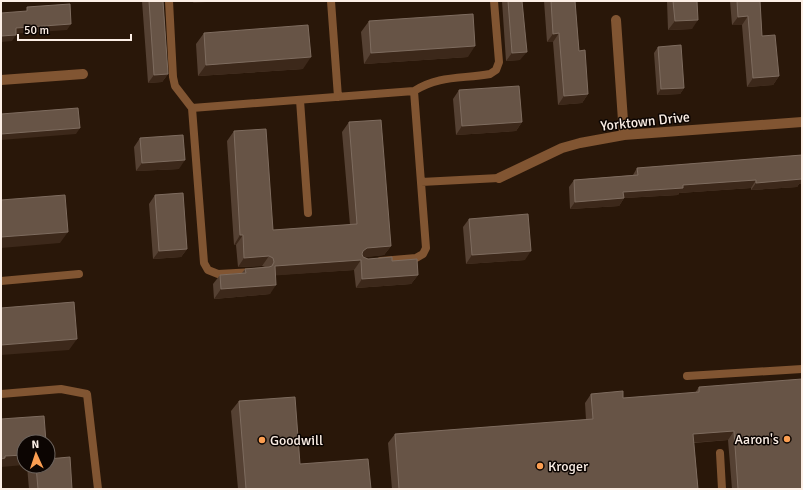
<svg xmlns="http://www.w3.org/2000/svg" width="803" height="490" font-family="Signika,sans-serif">
  <rect width="100%" height="100%" fill="#291709"/>
  <g fill="none" stroke-linecap="round" stroke-linejoin="round">
    <path stroke="#815532" stroke-width="8" d="M169,1L173,77L175,86L192,108L204,263L208,270L218,274L254,272
      M331,1L338,97
      M300,100L308,213
      M192,108L414,91C439,75 462,79 490,74L496,70L499,62L494,1
      M421,182L499,178
      M381,261L416,258L423,254L426,248L414,91
      M1,281L79,274
      M687,376L802,369
      M1,394L61,389L87,394L98,489
      M720,453L722,489"/>
    <path stroke="#815532" stroke-width="10" d="M616,20L624,135
      M1,80L83,74
      M499,178L562,148L580,143L624,135L802,122"/>
  </g>
  <path fill="#554133" d="M142,1H163L168,74L162,82L148,83Z
    M502,1H522L520,60L506,61Z
    M544,1H575L579,51L588,94L582,103L558,105L553,42H547Z
    M667,1H697L692,29L668,30Z
    M730,1H760L762,36L779,76L773,85L747,87L742,25H732Z
    M369,21L468,57L364,64L361,32Z
    M204,33L303,69L198,76L196,44Z
    M658,47L684,88L680,94L657,95L654,53Z
    M459,90L522,122L516,131L456,135L453,99Z
    M349,122L391,246L384,255L364,257L368,259L392,261L418,275L411,284L356,288L354,270L275,275L270,294L214,299L213,284L220,275L242,273L245,269L265,267L262,266L238,267L236,245H234L227,141L234,131L273,230L350,225L342,132Z
    M140,138L179,169L136,171L134,147Z
    M802,155V183L799,184L797,187L751,190V188L679,193L678,195L624,198L619,206L570,209L569,187L574,180L633,175L637,168Z
    M155,195L187,249L181,257L153,259L149,204Z
    M469,219L525,260L466,264L463,227Z
    M699,387L802,489H732L728,440L694,443L698,489H392L388,443L395,434L586,420L585,403L591,394L623,398L695,393Z
    M239,401L300,464L371,489H238L231,411Z
    M27,466H48L72,489H29Z"/>
  <path fill="#3c281a" d="M194,1H221L193,3Z
    M748,16L742,25H732L738,17Z
    M698,20L692,29L668,30L675,21Z
    M71,24L67,30L11,34L16,28Z
    M559,33L553,42H547L553,34Z
    M16,35L12,41L1,42V36Z
    M475,46L468,57L364,64L371,53Z
    M527,52L520,60L506,61L512,53Z
    M311,57L303,69L198,76L206,65Z
    M168,74L162,82L148,83L154,75Z
    M779,76L773,85L747,87L753,78Z
    M684,88L680,94L657,95L661,89Z
    M588,94L582,103L558,105L564,96Z
    M522,122L516,131L456,135L462,126Z
    M80,128L76,134L1,140V134Z
    M185,160L179,169L136,171L142,163Z
    M802,177V183L799,184L797,187L751,190L756,183Z
    M756,180L751,188L679,193L678,195L624,198L619,206L570,209L575,202L623,192L683,185Z
    M68,232L60,243L1,248V237Z
    M240,235H243L236,245H234Z
    M391,246L384,255L360,258L363,251L367,248Z
    M187,249L181,257L153,259L159,251Z
    M531,251L525,260L466,264L472,255Z
    M269,256L262,266L238,267L244,258Z
    M361,260L354,270L268,276L275,266Z
    M418,275L411,284L356,288L362,279Z
    M276,285L270,294L214,299L221,289Z
    M77,339L69,350L1,355V345Z
    M734,431L728,440L687,443L693,434Z
    M24,455V465L1,467V459L5,456Z"/>
  <path fill="#675446" stroke="#7e6c5f" d="M149,1H163L168,74L154,75Z
    M508,1H522L527,52L512,53Z
    M551,1H575L579,51L585,50L588,94L564,96L559,33L553,34Z
    M673,1H697L698,20L675,21Z
    M737,1H760L762,36L775,35L779,76L753,78L748,16L738,17Z
    M70,4L71,24L16,28V35L1,36V13L27,11V7Z
    M473,14L475,46L371,53L369,21Z
    M308,25L311,57L206,65L204,33Z
    M681,45L684,88L661,89L658,47Z
    M519,86L522,122L462,126L459,90Z
    M78,108L80,128L1,134V114Z
    M381,120L391,246L367,248L363,251L362,254L363,257L368,259L392,257V261L417,259L418,275L362,279L361,260L275,266L276,285L221,289L220,275L246,273L245,269L269,267L272,266L274,262L273,258L269,256L244,258L243,235H240L234,131L266,129L273,230L357,224L349,122Z
    M183,135L185,160L142,163L140,138Z
    M802,155V179L756,183V180L683,185V188L623,192L624,198L575,202L574,180L638,175L637,168Z
    M183,193L187,249L159,251L155,195Z
    M65,195L68,232L1,237V200Z
    M528,214L531,251L472,255L469,219Z
    M74,302L77,339L1,345V308Z
    M802,379V489H738L734,431L693,434L698,489H399L395,434L593,419L591,394L623,391V398L699,392V387Z
    M295,397L300,464L368,459L371,489H246L239,401Z
    M44,416L46,442H24V455L5,456V458L1,459V419Z
    M70,457L72,489H38L36,466H48V459Z"/>
  <g fill="#fb9e51" stroke="#0c0502" stroke-width="1.5">
    <circle cx="787" cy="439" r="4"/>
    <circle cx="262" cy="440" r="4"/>
    <circle cx="540" cy="466" r="4"/>
  </g>
  <g text-anchor="middle" stroke-width="3" stroke-linejoin="round" paint-order="stroke">
    <g font-size="14" fill="#fcefe6" stroke="#0c0502">
      <text transform="translate(645 121) rotate(-6)" y="5">Yorktown Drive</text>
    </g>
    <g font-size="14" fill="#fcefe6" stroke="#0c0502" text-anchor="start">
      <text x="779" y="444" text-anchor="end">Aaron's</text>
      <text x="270" y="445">Goodwill</text>
      <text x="548" y="471">Kroger</text>
    </g>
  </g>
  <rect width="803" height="490" fill="none" stroke="#fcefe6" stroke-width="4"/>
  <g transform="translate(36 454) rotate(357)"><circle r="19" fill="#0c0502" stroke="#6c635d"/>
  <path d="M0-3L7 15L0 10L-7 15Z" fill="#fb9e51"/>
  <text y="-6" font-size="11" font-weight="bold" text-anchor="middle" fill="#fcefe6">N</text>
  </g>
  <path d="M18 34v6h113v-6" fill="none" stroke="#fcefe6" stroke-width="2"/>
  <text x="24" y="34" font-size="12" fill="#fcefe6" stroke="#0c0502" stroke-width="3" paint-order="stroke">50 m</text>
</svg>
